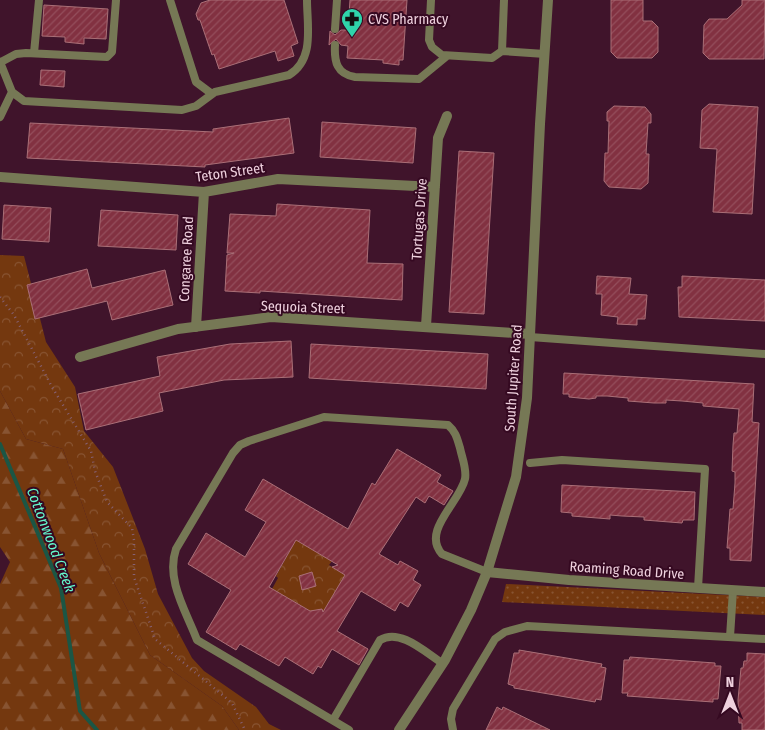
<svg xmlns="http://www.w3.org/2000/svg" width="765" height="730" font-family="'Fira Sans Condensed',sans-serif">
  <defs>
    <pattern id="grass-dots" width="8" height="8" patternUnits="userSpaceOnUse" patternTransform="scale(1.25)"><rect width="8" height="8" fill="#74380f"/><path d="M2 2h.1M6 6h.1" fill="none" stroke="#885432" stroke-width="1.8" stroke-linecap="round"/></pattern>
    <pattern id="forest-firs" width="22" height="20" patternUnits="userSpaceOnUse" patternTransform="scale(1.25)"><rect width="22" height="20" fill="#74380f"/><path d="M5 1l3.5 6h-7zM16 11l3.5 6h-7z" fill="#885432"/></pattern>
    <pattern id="park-crowns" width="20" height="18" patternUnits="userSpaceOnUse" patternTransform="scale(1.25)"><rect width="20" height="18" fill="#74380f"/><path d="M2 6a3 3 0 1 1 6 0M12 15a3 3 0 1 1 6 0" fill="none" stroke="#885432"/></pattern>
    <pattern id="building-hatch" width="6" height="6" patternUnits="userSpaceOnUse" patternTransform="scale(1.25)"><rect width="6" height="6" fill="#823141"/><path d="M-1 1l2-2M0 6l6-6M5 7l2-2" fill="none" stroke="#944e5c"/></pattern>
  </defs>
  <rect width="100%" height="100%" fill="#40142b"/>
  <path fill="url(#grass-dots)" d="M506,584L765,597V615L502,602Z"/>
  <path fill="url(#forest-firs)" d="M0,391L26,439L63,449L99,553L150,655L222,706L239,730H0V584L10,562L0,547Z"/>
  <path fill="url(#park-crowns)" d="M0,255L24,256L46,342L75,387L84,431L113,467L145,549L158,594L192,658L204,671L256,707L269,724L281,730H239L222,706L150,655L99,553L63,449L26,439L0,391Z
    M296,540L332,561L329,565L345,575L324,611H310L272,589L278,578L276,576Z"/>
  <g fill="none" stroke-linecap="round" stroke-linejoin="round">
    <path stroke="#1b5645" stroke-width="4" d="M0,444L61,588L80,711L97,730"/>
  </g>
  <path fill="url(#building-hatch)" stroke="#aa6f77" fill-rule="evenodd" d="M210,0H284L298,43L291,46L294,56L278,61L275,51L219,69L214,54L212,55L200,20H198L196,14L201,3Z
    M350,0H407L403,60H399V65L383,63V60L347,58L348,46L341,45L336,39L329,45L330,31L335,35L341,30H348Z
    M611,0H643V21H652L658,27V52L652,58H617L611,52Z
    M742,0H765L764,59H709L703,53L704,25L709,19H727L742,5Z
    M44,5L108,9L106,39L84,38V44L65,42V37L42,36Z
    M41,70L65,71L64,87L40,85Z
    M709,104L758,107L752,214L713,212L717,149L700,148L702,110Z
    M614,106L645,107L651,114V123H648L646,154H649L648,183L641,189L609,187L604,181L605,153H608L609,121H607V112Z
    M289,118L294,153L205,165V167L27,158L30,123L213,132V129Z
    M322,122L416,128L413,163L320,157Z
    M459,151L494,153L484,314L449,312Z
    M277,204L370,210L367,263L403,264L402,300L260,291V293L225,291L227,255L234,253H227L230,214L276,216Z
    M4,205L51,208L49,242L2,239Z
    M101,210L178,215L176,250L98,246Z
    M87,269L92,288L165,270L173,305L112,320L107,301L35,319L27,285Z
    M597,276L631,278L629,294L647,295L645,319H637V325L617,324L618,317L601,315L602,294H596Z
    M682,276L765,280V321L679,317L678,287H682Z
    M291,341L293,377L224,380L159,393L163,411L86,430L78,394L160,376L157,357L230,344Z
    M311,344L488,354L486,389L309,378Z
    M564,373L754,384L752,422L759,423L751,561L730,560V548H727L730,509H733L735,483V472L732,471L733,445L734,433H737L739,409L703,406V403L682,401L666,400V403H654L628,401V398L607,396H596V398L589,399L569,397V394H563Z
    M397,449L441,475L437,482L453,491L444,505L429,496L425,503L416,497L379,554L398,565L400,561L418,571L413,580L421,585L408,607L400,602L395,611L361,591L337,631L368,649L359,665L332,649L321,668L318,666L313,674L285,657L279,666L240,644L236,650L206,632L231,590L188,564L206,533L245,557L266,522L245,510L263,479L348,529L372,483L375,485ZM296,540L338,565L332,567L345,575L323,612L322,609L310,611L269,587Z
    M562,485L695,492L694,520H683L682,523L644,520V517L622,516L610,515V519L572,516V513L561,512Z
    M312,572L316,586L302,590L299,576Z
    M519,650L602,664L601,667L606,668L601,700L596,699L595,702L514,688V686L508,684L514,653H519Z
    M747,653L765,654V730H742V723H739L738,700L741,668H743L744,661H747Z
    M630,657L715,663V666H721L718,699H713V702L627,696L628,693H622L624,660H629Z
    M497,707L502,710L503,707L550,730H486Z"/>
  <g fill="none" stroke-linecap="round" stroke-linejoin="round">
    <path stroke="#876174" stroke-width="2.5" stroke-dasharray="1 4" stroke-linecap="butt" d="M0,297L14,315L52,387L91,451L95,471L107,502L132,528L134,540V577L155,639L232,703L245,730"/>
    <path stroke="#767855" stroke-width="8" d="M170,0L196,82L212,94
      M431,0L429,40L432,47L442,55L492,58L502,51L545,54
      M335,29L337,0
      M335,45C334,62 337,74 355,77L419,79L447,56
      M502,51L504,0
      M34,53L39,0
      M0,62L12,92L24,101L182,110L196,106L215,92L289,75C315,59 307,26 307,0
      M1,62L16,54L26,53L107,57L112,52L116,0
      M0,117L12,92
      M530,337L765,354
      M530,463L562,460L705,469L698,588
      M730,637L733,590
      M333,720L380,640C400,628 425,652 442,663
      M349,730L197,640L195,635C184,608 166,578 176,549L233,453L240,445L249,441L324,417L448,425C456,432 457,438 460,448C462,458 467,469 465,479C460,502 421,531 442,554L487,572
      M453,730L451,719L453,709L495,639L505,632L527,626L765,639"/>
    <path stroke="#767855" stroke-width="10" d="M0,177L204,192L278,179L435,187
      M426,326L438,138L447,116
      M196,327L204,192
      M80,357L178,329L271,317L530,334
      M487,572L569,580L765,592"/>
    <path stroke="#767855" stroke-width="10" d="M399,730L445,660L471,610L487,572L516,477L527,398L540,124L548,0"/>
  </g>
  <defs>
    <g id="pharmacy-pin" transform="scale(1.125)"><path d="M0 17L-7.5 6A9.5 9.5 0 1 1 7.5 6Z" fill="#2fd4aa" stroke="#350921"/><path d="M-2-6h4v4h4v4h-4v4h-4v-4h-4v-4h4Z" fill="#111"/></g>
  </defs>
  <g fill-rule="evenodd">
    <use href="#pharmacy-pin" x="352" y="19"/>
  </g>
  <g text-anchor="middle" stroke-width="4" stroke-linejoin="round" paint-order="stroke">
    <g font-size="14" fill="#efd1de" stroke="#350921" text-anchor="start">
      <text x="368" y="24">CVS Pharmacy</text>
    </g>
    <g font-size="14" fill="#efd1de" stroke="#350921">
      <text transform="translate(230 172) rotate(-8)" y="5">Teton Street</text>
      <text transform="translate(419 219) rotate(-86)" y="5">Tortugas Drive</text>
      <text transform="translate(186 259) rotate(-87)" y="5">Congaree Road</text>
      <text transform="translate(303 307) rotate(2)" y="5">Sequoia Street</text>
      <text transform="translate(513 378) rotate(-86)" y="5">South Jupiter Road</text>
      <text transform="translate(627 570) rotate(4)" y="5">Roaming Road Drive</text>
    </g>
    <g font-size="15" font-style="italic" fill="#63f8cd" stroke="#350921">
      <text transform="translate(51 540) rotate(69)" y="5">Cottonwood Creek</text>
    </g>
  </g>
  <g transform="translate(730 695)" stroke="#350921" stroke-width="4" paint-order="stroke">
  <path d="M0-4L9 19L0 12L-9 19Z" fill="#efd1de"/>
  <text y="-8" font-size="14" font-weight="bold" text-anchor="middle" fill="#efd1de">N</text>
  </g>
</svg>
